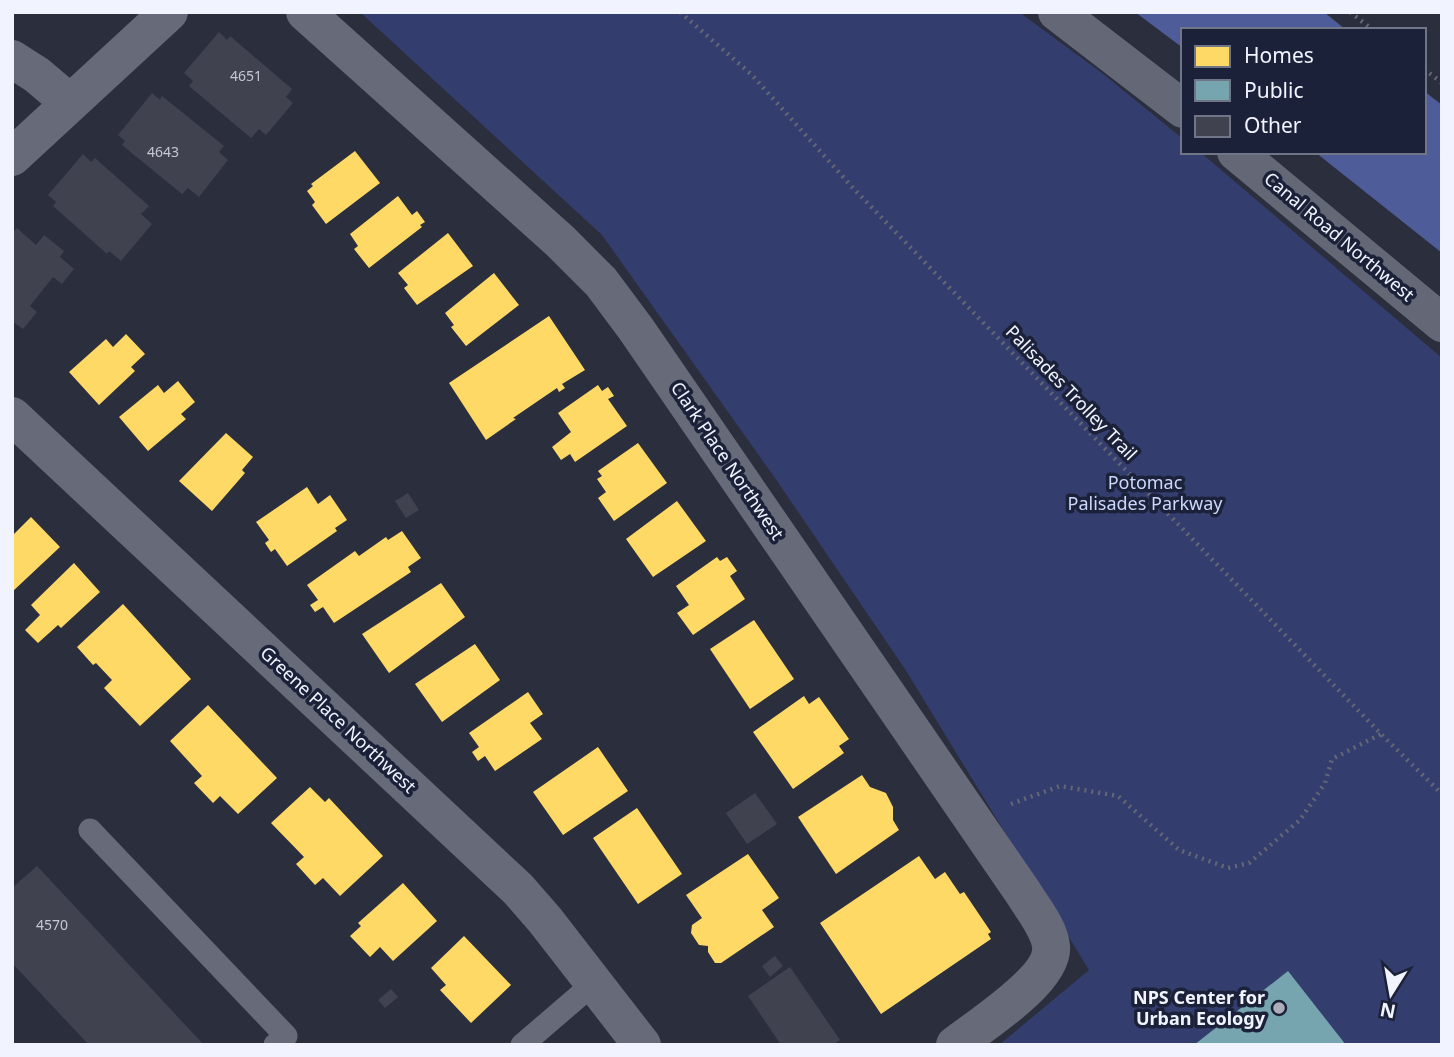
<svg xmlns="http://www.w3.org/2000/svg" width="1454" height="1057" font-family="'Noto Sans',sans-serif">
  <rect width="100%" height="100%" fill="#2b2e3d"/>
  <path fill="#343e6e" d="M360,12H1019L1102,73L1183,139V152H1200L1442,358V1045H999L1089,970L905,669L775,478L602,235Z"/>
  <path fill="#4e5c9a" d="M1135,12H1324L1346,30H1183V48Z
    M1424,91L1442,105V253L1315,152H1424Z"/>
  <path fill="#ffd966" d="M355,151L380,183L326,224L312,205L315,202L307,191L313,186L311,184Z
    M398,196L412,215L417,211L425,222L420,225L422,227L369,268L354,249L358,246L350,234Z
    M448,233L473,266L417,305L404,288L408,285L398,273Z
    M494,273L519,305L466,346L451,327L454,325L445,313Z
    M549,316L585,370L562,384L565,388L559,392L557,388L513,418L516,419L486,440L449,383Z
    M126,334L145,354L131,367L135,371L99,405L69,372L106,339L113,347Z
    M178,381L195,402L181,414L186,419L148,451L119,417L158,385L164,393Z
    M598,385L602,391L608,387L614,396L608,399L627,426L575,462L570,454L561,460L552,447L571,432L558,413Z
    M226,433L253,457L242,470L245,473L212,511L179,481Z
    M638,443L667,483L614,521L598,498L606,492L597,479L602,476L598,471Z
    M307,487L318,504L330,495L347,520L335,528L337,531L287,566L275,549L271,552L265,543L269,540L256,522Z
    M677,501L706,541L653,577L626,539Z
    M31,517L60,547L12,592V536Z
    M402,531L421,558L408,567L411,572L334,623L323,607L315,612L310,605L318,600L307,585L355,551L359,556L386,537L388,540Z
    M717,557L720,561L727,557L737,571L730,576L745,599L693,635L677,613L689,605L676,586Z
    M74,563L100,592L61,628L58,625L38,643L25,630L40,615L31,605Z
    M441,583L465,617L389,673L362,634Z
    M123,604L191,679L140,726L104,688L112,680L96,663L93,665L77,647Z
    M754,620L794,679L750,709L710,649Z
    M475,644L500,680L442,722L415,684Z
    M528,692L543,714L530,723L542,739L495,771L485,756L478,761L472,752L479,747L469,733Z
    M804,696L809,704L819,697L849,739L839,746L844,753L793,789L753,732Z
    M208,705L277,778L238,814L220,796L213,803L194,783L202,776L170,741Z
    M598,747L628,791L563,835L533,792Z
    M862,775L870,787L886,793L893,807V820L899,830L836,874L798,817Z
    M310,787L325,802L329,798L383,856L340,896L323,878L315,885L296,864L304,857L271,823Z
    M637,808L682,874L638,904L593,838Z
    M748,854L779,898L762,910L774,927L721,963H715L708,952V946L699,945L691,933L692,925L702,918L686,895Z
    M919,856L935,879L945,872L960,894L964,892L991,932L988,934L991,939L881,1014L820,923Z
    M403,883L437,921L393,961L380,947L370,957L350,936L361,926L358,923Z
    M464,936L511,985L471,1023L440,990L446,985L431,968Z"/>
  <path fill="#76a5af" d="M1288,971L1346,1045H1194Z"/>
  <path fill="#40434f" d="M219,32L227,40L230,36L292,89L286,97L293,103L266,135L259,129L251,138L189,86L193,81L184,73Z
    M152,93L160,100L162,96L224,146L219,152L228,160L199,197L188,188L182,194L122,145L125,141L118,135Z
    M83,154L91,162L95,158L149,206L141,214L152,224L121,261L109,251L107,254L53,206L56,202L48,195Z
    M17,228L36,245L44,235L64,251L60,257L74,269L62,284L53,277L30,306L37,312L23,329L12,321V230L14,231Z
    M408,493L419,510L406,518L395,501Z
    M755,793L777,824L747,844L726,813Z
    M37,866L204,1045H89L12,963V888Z
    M775,956L783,966L770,977L762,966Z
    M790,967L840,1040L832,1045H781L748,996Z
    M391,989L398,997L385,1008L378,1000Z"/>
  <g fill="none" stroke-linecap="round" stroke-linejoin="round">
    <path stroke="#646774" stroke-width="4.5" stroke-dasharray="2 5" stroke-linecap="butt" d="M680,12L752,75L852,187L1381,734L1442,794
      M1350,12L1373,30
      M1424,69L1442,83
      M1011,804L1060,786L1118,796L1179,850L1228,868L1249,863L1300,820L1325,783L1332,759L1381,734"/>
    <path stroke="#666a79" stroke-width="23" d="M90,830L286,1036L275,1045
      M522,1045L593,984"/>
    <path stroke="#666a79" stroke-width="38" d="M305,12L561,242L601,282L636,329L1024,894C1033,909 1049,928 1051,946C1055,979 979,1026 955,1045
      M12,59L37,75L70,103
      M12,157L169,12
      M12,416L518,889L545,920L642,1045"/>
    <path stroke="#646876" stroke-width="38" d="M1057,12L1183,109
      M1236,152L1442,323"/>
  </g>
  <circle fill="#acafba" stroke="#1b2139" stroke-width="2.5" cx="1279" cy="1008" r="7"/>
  <g text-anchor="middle" stroke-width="7" stroke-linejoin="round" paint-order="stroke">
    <g font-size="14" fill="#c5c8d2">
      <text x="246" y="81">4651</text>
      <text x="163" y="157">4643</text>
      <text x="52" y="930">4570</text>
    </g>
    <g font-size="18" fill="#f1f4fe" stroke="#1b2139">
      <text transform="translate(1339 237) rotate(40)" y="6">Canal Road Northwest</text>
      <text transform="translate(1071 393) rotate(46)" y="6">Palisades Trolley Trail</text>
      <text transform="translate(727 461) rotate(56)" y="6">Clark Place Northwest</text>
      <text transform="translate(338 720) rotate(43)" y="6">Greene Place Northwest</text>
    </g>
    <g font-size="18" fill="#ccd7fd" stroke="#1b2139">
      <text x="1145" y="489">Potomac<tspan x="1145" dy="21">Palisades Parkway</tspan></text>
    </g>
    <g font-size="18" font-weight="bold" fill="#f1f4fe" stroke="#1b2139" text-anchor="end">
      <text x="1265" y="1004">NPS Center for<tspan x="1265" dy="21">Urban Ecology</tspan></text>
    </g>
  </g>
  <rect width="1454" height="1057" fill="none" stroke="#f1f4fe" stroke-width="28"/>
  <rect x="1181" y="28" width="245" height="126" fill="#1b2139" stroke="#717588" stroke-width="2"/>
  <rect x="1195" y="46" width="35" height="21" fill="#ffd966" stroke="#717588" stroke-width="2"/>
  <text x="1244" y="63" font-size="21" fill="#f1f4fe">Homes</text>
  <rect x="1195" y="80" width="35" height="21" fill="#76a5af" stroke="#717588" stroke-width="2"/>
  <text x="1244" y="98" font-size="21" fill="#f1f4fe">Public</text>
  <rect x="1195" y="116" width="35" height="21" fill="#40434f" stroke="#717588" stroke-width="2"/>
  <text x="1244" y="133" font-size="21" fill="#f1f4fe">Other</text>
  <g transform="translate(1391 994) rotate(191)" stroke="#1b2139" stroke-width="5" paint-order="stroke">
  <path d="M0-5L12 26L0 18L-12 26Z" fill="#f1f4fe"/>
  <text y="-10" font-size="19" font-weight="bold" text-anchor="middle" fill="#f1f4fe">N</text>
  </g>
</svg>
